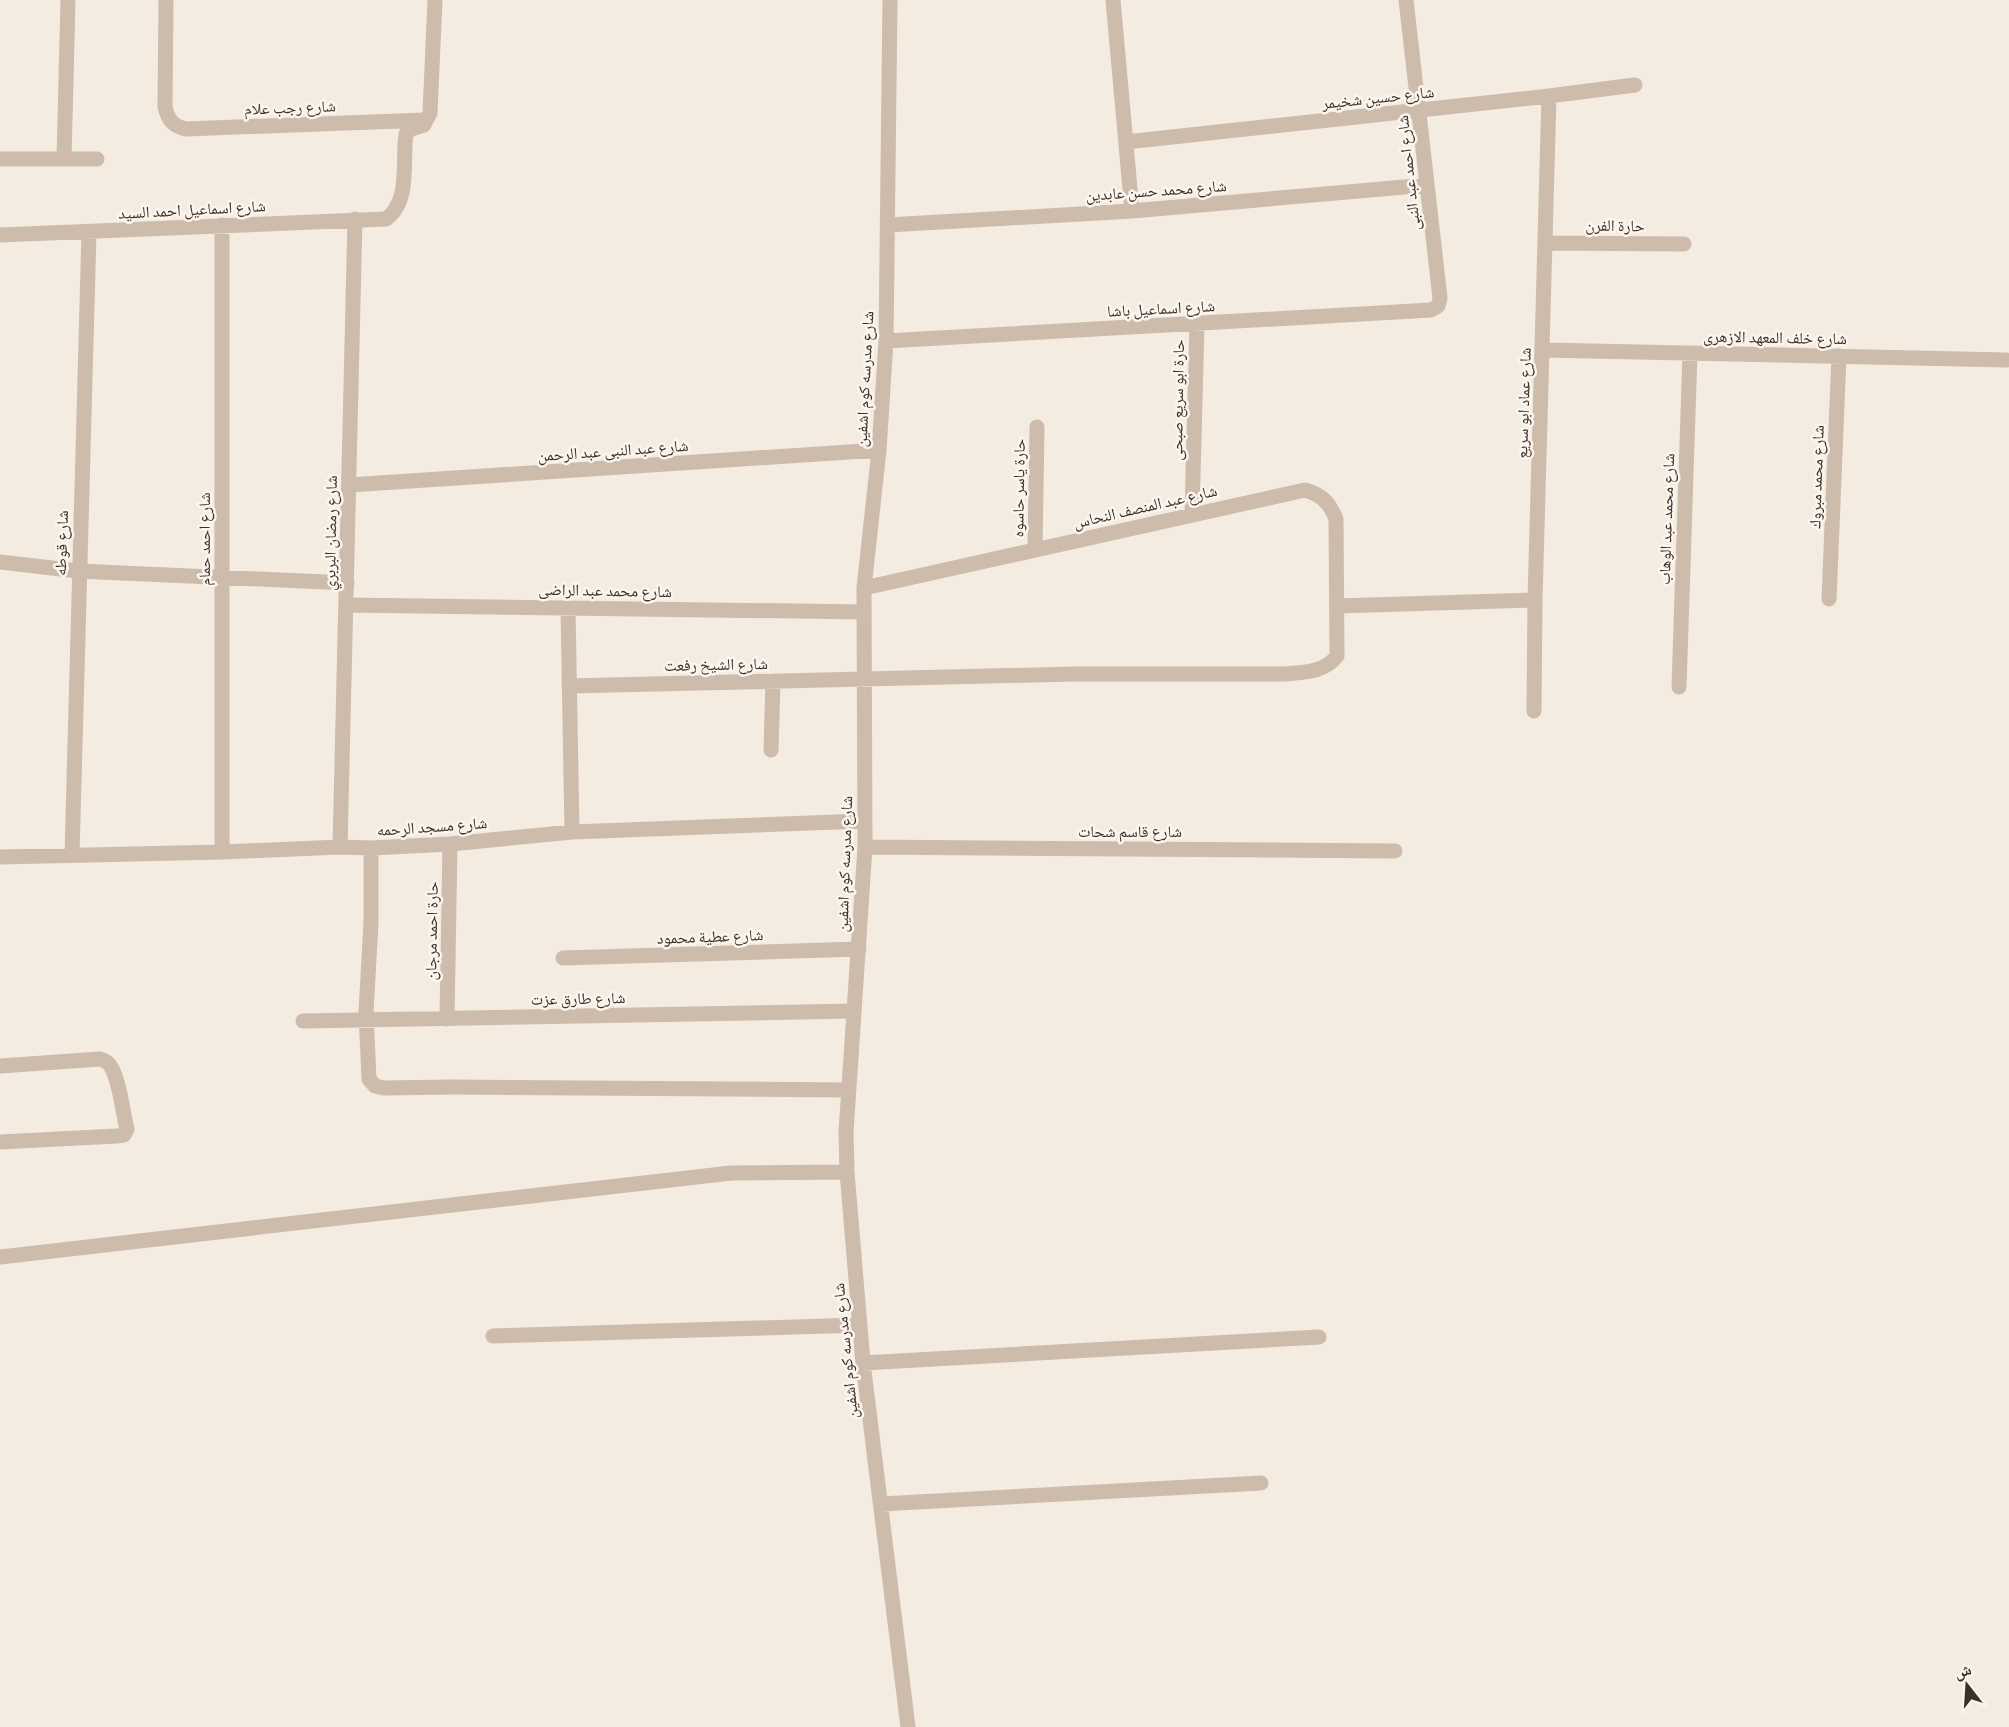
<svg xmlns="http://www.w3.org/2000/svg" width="2009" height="1727" font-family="Barlow,'Noto Naskh Arabic',sans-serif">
  <rect width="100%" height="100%" fill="#f4ebe1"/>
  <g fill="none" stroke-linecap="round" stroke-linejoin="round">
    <path stroke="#cdbbac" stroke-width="15" d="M166,0L165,107C168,120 173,126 186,129L425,120
      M890,0L886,341L879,450L864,588L865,847L846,1132L847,1172L863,1363L908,1727
      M1113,0L1132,211
      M1126,142L1549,96L1635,85
      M0,159H97
      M64,159L68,0
      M222,225V852
      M888,225L1132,211L1427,185
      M0,235L386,219C411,202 402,160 406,134L411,129L424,125L430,113L435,0
      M1545,243L1684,244
      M886,341L1431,310L1438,306L1440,298L1406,0
      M1543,350L2006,360
      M349,485L879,450
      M1192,514L1197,324
      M1035,549L1037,427
      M0,562L78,571L347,583
      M1829,599L1839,356
      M346,605L864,612
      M1337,606L1535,600
      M568,608L572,832
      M569,686L1075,674H1284C1303,672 1324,673 1337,656L1336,519C1329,502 1322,495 1305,490L864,588
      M1679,687L1690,353
      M1534,711L1535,600L1549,96
      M771,750L773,681
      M340,847L355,219
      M865,847L1395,851
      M371,848V923L366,1012L369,1079L375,1086L384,1088L453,1087L848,1090
      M72,855L89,232
      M0,857L222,852L340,847L371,848L450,844L572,832L865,821
      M563,958L859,949
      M447,1019L450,844
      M303,1021L854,1011
      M0,1066L100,1059C103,1060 106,1061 108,1063C119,1073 123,1115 127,1129L124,1135L117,1136L0,1142
      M0,1257L731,1173L847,1172
      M493,1336L860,1325
      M863,1363L1319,1337
      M881,1504L1261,1483"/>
  </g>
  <g text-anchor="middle" stroke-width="5" stroke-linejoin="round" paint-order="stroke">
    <g font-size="16" fill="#3b302b" stroke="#fbf5ee">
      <text transform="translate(1378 97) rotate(-6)" y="6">شارع حسين شخيمر</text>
      <text transform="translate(290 107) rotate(-2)" y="6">شارع رجب علام</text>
      <text transform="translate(1408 173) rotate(-96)" y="6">شارع احمد عبد النبى</text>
      <text transform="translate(1156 190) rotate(-4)" y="6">شارع محمد حسن عابدين</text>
      <text transform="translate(192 209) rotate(-3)" y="6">شارع اسماعيل احمد السيد</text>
      <text transform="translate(1615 225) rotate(1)" y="6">حارة الفرن</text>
      <text transform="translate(1161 308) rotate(-3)" y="6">شارع اسماعيل باشا</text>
      <text transform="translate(1775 337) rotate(1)" y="6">شارع خلف المعهد الازهرى</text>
      <text transform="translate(864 379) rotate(-87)" y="6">شارع مدرسه كوم اشفين</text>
      <text transform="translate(1177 400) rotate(-89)" y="6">حارة ابو سريع صبحى</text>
      <text transform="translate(1523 403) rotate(-88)" y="6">شارع عماد ابو سريع</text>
      <text transform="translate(613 450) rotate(-4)" y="6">شارع عبد النبى عبد الرحمن</text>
      <text transform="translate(1816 477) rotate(-88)" y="6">شارع محمد مبروك</text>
      <text transform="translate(1018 488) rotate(-89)" y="6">حارة ياسر حاسوه</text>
      <text transform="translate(1145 506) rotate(-13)" y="6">شارع عبد المنصف النحاس</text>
      <text transform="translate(1666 519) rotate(-88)" y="6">شارع محمد عبد الوهاب</text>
      <text transform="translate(330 533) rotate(-89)" y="6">شارع رمضان البربري</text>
      <text transform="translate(204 539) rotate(-90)" y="6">شارع احمد حمام</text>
      <text transform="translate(61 543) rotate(-88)" y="6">شارع قوطه</text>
      <text transform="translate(605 590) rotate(1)" y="6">شارع محمد عبد الراضى</text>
      <text transform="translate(716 664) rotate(-1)" y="6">شارع الشيخ رفعت</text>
      <text transform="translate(432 826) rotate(-4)" y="6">شارع مسجد الرحمه</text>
      <text x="1130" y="837">شارع قاسم شحات</text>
      <text transform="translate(844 864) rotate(-88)" y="6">شارع مدرسه كوم اشفين</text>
      <text transform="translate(431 931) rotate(-89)" y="6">حارة احمد مرجان</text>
      <text transform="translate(710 936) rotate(-2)" y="6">شارع عطية محمود</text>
      <text transform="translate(578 998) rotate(-1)" y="6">شارع طارق عزت</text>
      <text transform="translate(845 1351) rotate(-96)" y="6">شارع مدرسه كوم اشفين</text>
    </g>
  </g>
  <g transform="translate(1967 1685) rotate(343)" stroke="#fbf5ee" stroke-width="4.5" paint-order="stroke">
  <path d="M0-4.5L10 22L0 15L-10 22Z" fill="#3b302b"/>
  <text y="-9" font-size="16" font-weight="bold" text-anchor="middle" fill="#3b302b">ش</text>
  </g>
</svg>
